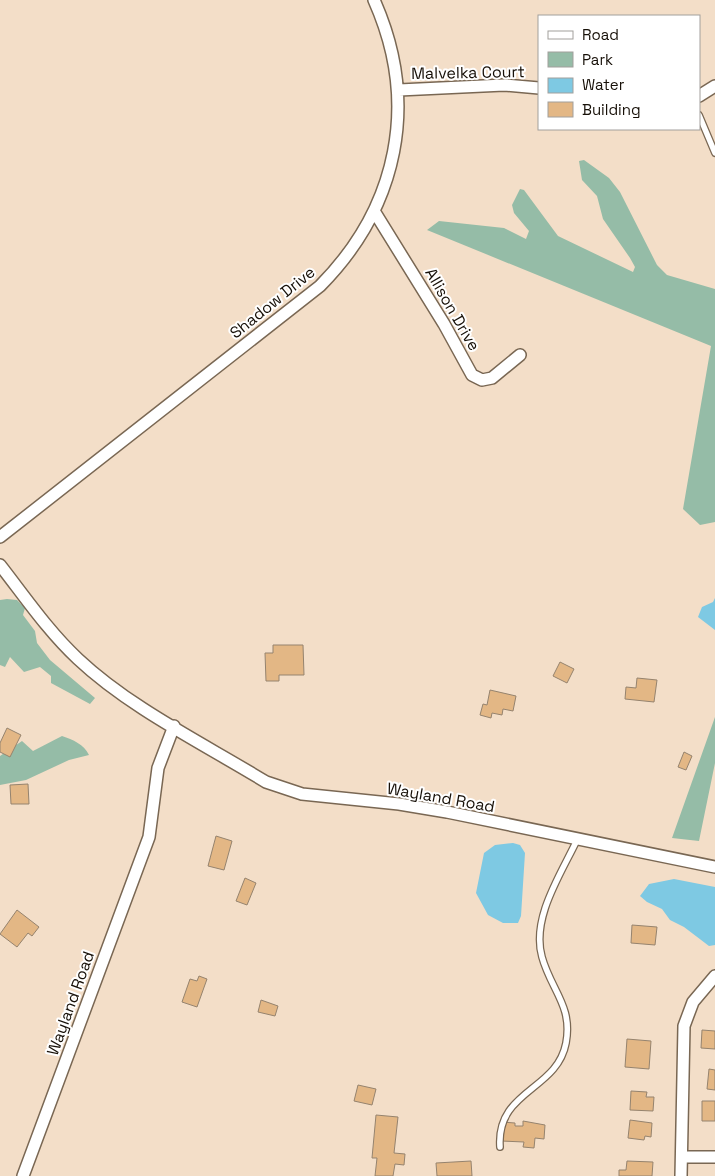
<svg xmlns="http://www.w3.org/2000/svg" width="715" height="1176" font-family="'Space Grotesk',sans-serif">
  <rect width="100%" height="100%" fill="#f3dec8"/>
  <path fill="#95bca7" d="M584,160L609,178L620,192L657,265L667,275L715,289V522L700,525L683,509L711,346L427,230L439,221L504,228L526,239L529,231L514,213L512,205L520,189L524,190L558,236L633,272L635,267L630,258L603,219L597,196L582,180L579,161Z
    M7,599L17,600L25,608L23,615L35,631L37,643L50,660L95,698L90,704L51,683V676L40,667L24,672L10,657L5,667L0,665V600Z
    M715,717V763L699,841L672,838Z
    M62,736C73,740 84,744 89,755L69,760L26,780L0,785V756L22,741L33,751Z"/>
  <path fill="#7ec9e3" d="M715,598V630L698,617L702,607L713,602Z
    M513,843L520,845L525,853L521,916L518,923H503L488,915L476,893L484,853L495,845Z
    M674,879L715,887V945L709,946L684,927L670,920L662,909L647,902L640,896L649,884Z"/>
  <path fill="#e3b785" stroke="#95836e" d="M273,645H303L304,675H279V681H266L265,653H273Z
    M560,662L574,669L567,683L553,676Z
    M637,678L657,680L654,702L625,699L626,687L636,688Z
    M490,690L516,696L513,711L503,709L502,715L492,713L491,718L480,715L483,704L487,705Z
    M7,728L21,735L10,757L0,752V743Z
    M684,752L692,756L686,770L678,767Z
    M28,784L29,804H11L10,785Z
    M216,836L232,841L224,870L208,866Z
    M245,878L256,883L247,905L236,901Z
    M17,910L39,927L32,936L28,933L17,947L0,934Z
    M632,925L657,927L655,945L631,943Z
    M199,976L207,979L197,1007L182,1002L190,979L197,981Z
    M261,1000L278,1006L275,1016L258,1012Z
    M702,1030L715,1031V1049L701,1048Z
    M627,1039L651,1041L649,1069L625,1067Z
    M709,1069L715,1070V1090L707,1089Z
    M358,1085L376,1089L372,1105L354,1101Z
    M631,1091L647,1092L646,1097H654L653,1111L630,1110Z
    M702,1101H715V1121H702Z
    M376,1115L398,1117L394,1153L405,1154L404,1165L395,1164L393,1176H375L377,1158H372Z
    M630,1120L652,1123L651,1137L645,1136L644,1140L628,1138Z
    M523,1121L545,1125L544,1139L535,1138L534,1148L523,1147L524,1142L501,1141L502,1122L515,1123V1126H523Z
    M471,1161L472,1176H437L436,1163Z
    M627,1161L653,1162L652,1176H619V1170H626Z"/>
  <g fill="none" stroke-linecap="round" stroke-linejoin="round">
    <g stroke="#796753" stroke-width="8">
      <path id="service" d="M699,115L715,153
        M500,1147C496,1090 557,1091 566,1043C573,1006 551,990 542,957C531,918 561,874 577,840"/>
    </g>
    <g stroke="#796753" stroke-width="14">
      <path id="minor" d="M399,90L504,85L539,88
        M699,96L715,86
        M374,211L444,324L472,375L482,380L492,378L520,355
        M0,537L320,286C398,207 420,103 374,0
        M0,565C25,597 48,631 78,659C130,708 204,744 266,782L302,794L399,804L447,812L715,867
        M682,1157H715
        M23,1176L149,837L158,768L174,726
        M681,1176L684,1026L693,1002L715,976"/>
    </g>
    <use href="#service" stroke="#fff" stroke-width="5.5"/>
    <use href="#minor" stroke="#fff" stroke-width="11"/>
  </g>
  <g text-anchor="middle" stroke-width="4" stroke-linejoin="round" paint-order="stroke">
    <g font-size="16" fill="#171008" stroke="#fff">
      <text transform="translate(468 72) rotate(-1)" y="6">Malvelka Court</text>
      <text transform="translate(272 302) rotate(-39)" y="6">Shadow Drive</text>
      <text transform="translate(453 309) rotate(60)" y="6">Allison Drive</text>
      <text transform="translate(441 797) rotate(10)" y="6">Wayland Road</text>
      <text transform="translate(70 1003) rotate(-70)" y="6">Wayland Road</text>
    </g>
  </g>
  <rect x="538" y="15" width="162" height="115" fill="#ffffff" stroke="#a29f9c"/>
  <rect x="548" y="31" width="25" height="8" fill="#ffffff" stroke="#a29f9c"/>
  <text x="582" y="40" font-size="15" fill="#171008">Road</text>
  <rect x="548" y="52" width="25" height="15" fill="#95bca7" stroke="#a29f9c"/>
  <text x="582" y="65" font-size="15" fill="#171008">Park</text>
  <rect x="548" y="78" width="25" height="15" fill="#7ec9e3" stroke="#a29f9c"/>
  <text x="582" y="90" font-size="15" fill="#171008">Water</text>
  <rect x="548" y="102" width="25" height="15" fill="#e3b785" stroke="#a29f9c"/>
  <text x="582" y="115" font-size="15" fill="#171008">Building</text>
</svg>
